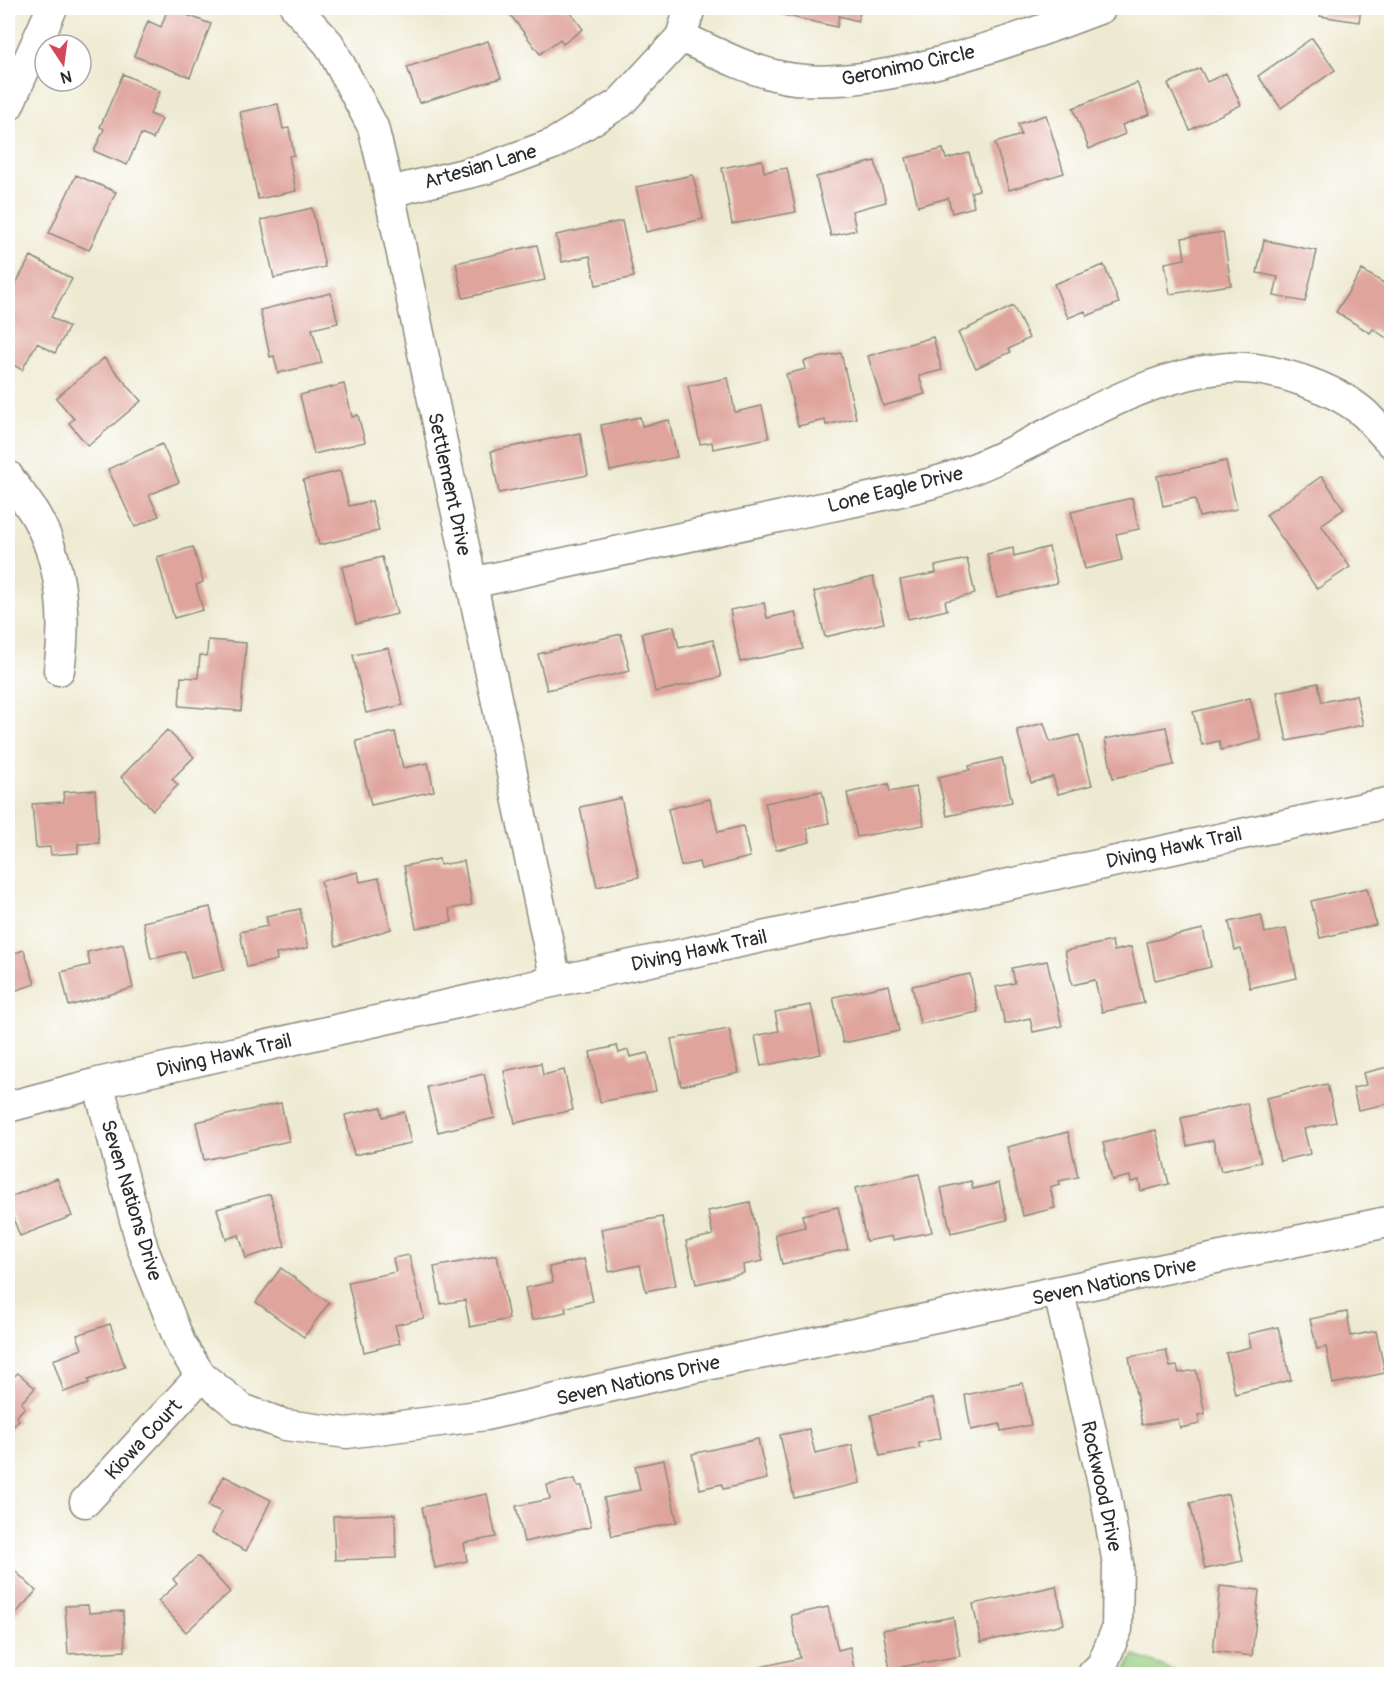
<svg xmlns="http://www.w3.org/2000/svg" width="1399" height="1682" font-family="Pangolin,sans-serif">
  <rect width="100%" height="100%" fill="#fff"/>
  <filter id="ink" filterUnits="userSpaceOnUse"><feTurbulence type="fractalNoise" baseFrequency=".0167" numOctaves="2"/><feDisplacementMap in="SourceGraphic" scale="12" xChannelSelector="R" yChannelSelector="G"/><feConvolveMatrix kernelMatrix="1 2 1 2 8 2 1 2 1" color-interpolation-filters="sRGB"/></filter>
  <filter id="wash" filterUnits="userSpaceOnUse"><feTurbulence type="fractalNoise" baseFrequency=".008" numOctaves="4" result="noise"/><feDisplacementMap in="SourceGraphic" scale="24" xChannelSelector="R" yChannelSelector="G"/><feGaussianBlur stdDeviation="1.35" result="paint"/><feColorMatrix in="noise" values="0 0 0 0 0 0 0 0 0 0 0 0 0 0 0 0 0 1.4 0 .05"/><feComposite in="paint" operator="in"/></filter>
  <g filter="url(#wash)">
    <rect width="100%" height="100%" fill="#eeead2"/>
    <path fill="#97cf81" stroke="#617d56" stroke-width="1.5" d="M1134,1655L1182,1674H1123Z"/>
    <g id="blocks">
      <path fill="#dfa49b" d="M168,8L211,24L190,77L134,56L148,21L161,27Z
        M505,8H567L583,29L563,44L560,39L540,54Z
        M785,8H861L858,21L839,16L837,27L783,15Z
        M1321,8H1361L1359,22L1320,16Z
        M1312,38L1335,70L1281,108L1258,76Z
        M488,41L501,78L419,103L407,67Z
        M1200,68L1207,82L1226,73L1241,105L1190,130L1168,84Z
        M123,74L160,91L150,114L162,119L153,139L141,134L127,165L94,151L104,129L100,127Z
        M1137,83L1150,114L1122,125L1125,134L1089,149L1073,108Z
        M278,104L283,129L289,128L294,155L289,156L296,191L258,199L240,112Z
        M1046,115L1064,173L1009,190L995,143L1021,135L1018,124Z
        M943,149L946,159L969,153L979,190L971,192L974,207L952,213L948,198L918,206L906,158Z
        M762,160L764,172L787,168L796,212L732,224L722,168Z
        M875,161L886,202L852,211L856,230L831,236L816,177Z
        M76,175L116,192L89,250L49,233Z
        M693,175L703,219L646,232L636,187Z
        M312,208L325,267L274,278L261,220Z
        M622,221L634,277L596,285L590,256L562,262L556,235Z
        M1223,232L1231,285L1170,294L1165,263L1185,259L1182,238Z
        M1264,240L1317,251L1305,302L1274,296L1278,277L1257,273Z
        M537,245L545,280L463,298L456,263Z
        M31,256L72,279L51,317L69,327L55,353L37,343L22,370L8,362V298Z
        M1104,265L1119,303L1087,316L1085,311L1068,318L1054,284Z
        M1362,270L1392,288V334L1388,339L1373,329L1370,333L1336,312Z
        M331,293L338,323L312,329L322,363L278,373L274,356L270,357L260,310Z
        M1013,306L1029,338L1009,349L1011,352L976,368L958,333Z
        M933,337L942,370L919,376L925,394L883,406L868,356Z
        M841,353L856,418L826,425L825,420L798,426L786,374L806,369L804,361Z
        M104,358L141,401L88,446L69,423L74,419L56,398Z
        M728,378L735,412L762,406L769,438L713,449L712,442L700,444L688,386Z
        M344,384L352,417L358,415L365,442L314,454L300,395Z
        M640,417L642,426L669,420L677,457L610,471L601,425Z
        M580,433L588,475L499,493L491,451Z
        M162,444L179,482L149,495L159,516L135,527L108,469Z
        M1226,461L1237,509L1199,517L1195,499L1163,506L1157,476Z
        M340,471L349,506L372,501L379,531L319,545L303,480Z
        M1322,476L1344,509L1321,525L1350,567L1317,589L1266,515Z
        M1132,498L1139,529L1116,534L1122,560L1085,569L1071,512Z
        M193,547L203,582L196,585L203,610L174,618L157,557Z
        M1049,547L1057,583L997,597L987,554L1013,548L1014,556Z
        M382,557L397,614L356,624L342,567Z
        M967,559L975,594L945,601L947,610L908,619L900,580L936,573L935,566Z
        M873,577L884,623L825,637L814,592Z
        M764,603L767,618L795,612L803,649L740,662L730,610Z
        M674,626L679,648L713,640L721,677L655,692L642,633Z
        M621,634L630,671L547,690L538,654Z
        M208,640L246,643L241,711L179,706L181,677L198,678L200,655L207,656Z
        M388,648L403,705L366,713L353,655Z
        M1318,683L1322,702L1356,695L1363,725L1287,741L1277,692Z
        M1250,698L1261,740L1221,750L1219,741L1202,745L1193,712Z
        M1044,723L1050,742L1079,735L1092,785L1058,794L1053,777L1031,783L1017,730Z
        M1166,727L1174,765L1113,778L1105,739Z
        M167,730L194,757L172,779L178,785L153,810L121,777Z
        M395,732L403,768L428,763L434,791L371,805L356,741Z
        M1002,758L1012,802L947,816L938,777L970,770L969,766Z
        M888,784L890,792L916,787L924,825L857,837L847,793Z
        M95,790L99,843L78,844V853L51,855L50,847L36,848L32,804L64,802L63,792Z
        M822,791L829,823L807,828L810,842L776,850L765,803Z
        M621,798L639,877L597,887L580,807Z
        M710,799L718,832L743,826L750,857L701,869L699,862L681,866L668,809Z
        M439,859L440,865L464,861L472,905L449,909L452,922L416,928L404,866Z
        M358,872L360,882L379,878L391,929L336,946L321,881Z
        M1367,888L1376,925L1320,938L1311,901Z
        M210,907L224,970L191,978L185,951L151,959L143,922Z
        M300,909L308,948L276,954L277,960L247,967L240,932L268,926L266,916Z
        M1261,915L1265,933L1286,929L1297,978L1250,988L1241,949L1235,950L1229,922Z
        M1203,929L1211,967L1155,980L1147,942Z
        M1112,941L1114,951L1131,947L1144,1003L1102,1012L1095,980L1072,985L1065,951Z
        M123,944L133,988L69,1006L61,972L90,965L87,952Z
        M24,950L35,984L8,993V955Z
        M1047,961L1062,1026L1033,1032L1030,1018L1005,1024L996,987L1015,983L1012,968Z
        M970,974L978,1012L920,1024L912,986Z
        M889,985L899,1031L843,1043L833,997Z
        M811,1005L821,1054L761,1066L755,1036L779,1031L775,1012Z
        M729,1029L739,1073L681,1086L671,1039Z
        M617,1046L619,1053L628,1050L630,1057L648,1053L656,1091L600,1102L590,1052Z
        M541,1063L543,1075L564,1070L573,1110L515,1123L504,1071Z
        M1392,1066V1103L1358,1110L1353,1088L1366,1085L1363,1073Z
        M484,1074L495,1118L438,1132L427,1087Z
        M1327,1084L1336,1122L1304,1129L1310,1154L1280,1161L1266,1098Z
        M281,1103L289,1141L204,1160L196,1122Z
        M1247,1103L1261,1162L1221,1171L1213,1140L1187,1146L1181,1118Z
        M381,1107L383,1117L404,1112L411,1143L354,1155L345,1115Z
        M1156,1130L1169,1184L1141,1191L1139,1180L1131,1182L1130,1176L1112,1180L1103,1143Z
        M1068,1132L1078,1177L1059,1181L1060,1184L1050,1187L1055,1208L1023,1216L1007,1147Z
        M919,1174L932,1232L893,1240L892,1236L866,1241L855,1188Z
        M57,1178L72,1216L20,1236L8,1205V1198Z
        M971,1181L973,1189L999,1183L1007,1220L951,1233L941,1188Z
        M270,1194L285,1246L246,1258L239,1235L226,1239L217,1209Z
        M750,1202L763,1261L743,1265L744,1273L696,1284L686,1241L713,1235L708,1211Z
        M838,1207L848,1249L782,1264L775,1234L805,1227L802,1215Z
        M662,1217L676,1285L646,1291L640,1265L609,1272L601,1229Z
        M409,1255L424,1318L395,1325L400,1343L364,1352L348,1282L396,1272L393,1258Z
        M497,1255L509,1319L470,1327L465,1300L441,1304L434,1267Z
        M584,1259L593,1301L565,1308L566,1312L532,1320L525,1288L553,1282L549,1267Z
        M281,1268L329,1303L304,1337L256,1302Z
        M1347,1312L1351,1336L1376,1331L1385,1373L1333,1384L1326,1347L1317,1349L1310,1319Z
        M110,1324L125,1367L88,1380L89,1383L64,1392L53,1360L82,1349L77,1335Z
        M1278,1327L1291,1380L1235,1394L1226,1353L1251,1347L1248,1334Z
        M1166,1350L1170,1367L1177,1366L1179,1373L1196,1370L1205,1414L1198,1415L1200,1424L1180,1428L1178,1419L1142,1425L1129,1357Z
        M18,1373L35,1388L21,1403L25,1407L16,1417L19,1420L8,1432V1378L10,1380Z
        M1023,1383L1031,1425L1001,1431L1000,1424L971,1430L965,1395Z
        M933,1398L941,1438L918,1443L920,1448L880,1456L871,1415Z
        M809,1429L815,1453L852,1445L860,1483L794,1498L780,1435Z
        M758,1439L767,1479L723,1489L722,1484L700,1489L692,1454Z
        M664,1460L677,1522L612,1536L604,1498L640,1490L635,1466Z
        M224,1476L271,1500L246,1551L211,1533L222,1512L208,1506Z
        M575,1479L577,1486H582L591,1527L524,1542L516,1506L550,1499L547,1485Z
        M487,1494L496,1537L464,1543L467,1561L435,1568L422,1507Z
        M1228,1494L1243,1561L1205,1569L1190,1503Z
        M395,1514L396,1558L335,1560L333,1516Z
        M198,1556L230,1592L186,1632L158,1601L177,1584L173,1579Z
        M10,1566L36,1591L8,1622V1568Z
        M1056,1586L1064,1624L981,1642L973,1604Z
        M1220,1586L1259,1590L1252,1656L1213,1651Z
        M88,1605L89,1613L123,1611L125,1651L68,1654L65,1606Z
        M828,1607L838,1650L850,1647L855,1674H762L760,1667L800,1658L791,1615Z
        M953,1617L960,1656L890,1669L883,1630Z"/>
    </g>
  </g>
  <g filter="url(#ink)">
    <use href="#blocks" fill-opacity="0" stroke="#8c8a7e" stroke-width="1.5"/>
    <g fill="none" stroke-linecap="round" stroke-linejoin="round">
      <g stroke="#8c8a7e" stroke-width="33">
        <path id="minor" d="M296,8L329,44L373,127L389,192L556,981
          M681,37C711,50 742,67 774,75C861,99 1017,40 1101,8
          M8,106L52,8
          M389,192L485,169L553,144L620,103L681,37L690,8
          M8,476C17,490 29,503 37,518C62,563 67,620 59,670
          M471,583C574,561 676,539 778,517C829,506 882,497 932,483C1034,455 1120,377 1228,368C1269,365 1334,387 1365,414C1374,423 1383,434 1392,443
          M98,1083L143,1249L181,1345L201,1376L242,1409L285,1425L347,1433L486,1415L683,1370L1392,1221
          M8,1107L98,1083L524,988L1392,802
          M1059,1293L1105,1492L1118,1564L1117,1629L1102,1665L1093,1674
          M85,1502L201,1376"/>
      </g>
      <use href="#minor" stroke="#fff" stroke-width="30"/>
    </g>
  </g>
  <g text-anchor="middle" stroke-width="6" stroke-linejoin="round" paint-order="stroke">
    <g font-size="20" fill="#2b2b2b" stroke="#fff">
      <text transform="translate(908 65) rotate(-12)" y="7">Geronimo Circle</text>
      <text transform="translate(480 166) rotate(-16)" y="7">Artesian Lane</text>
      <text transform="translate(450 484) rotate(78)" y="7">Settlement Drive</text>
      <text transform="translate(895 489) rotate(-14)" y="7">Lone Eagle Drive</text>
      <text transform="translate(1174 847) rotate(-12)" y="7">Diving Hawk Trail</text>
      <text transform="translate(699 950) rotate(-12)" y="7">Diving Hawk Trail</text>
      <text transform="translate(224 1055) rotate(-13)" y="7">Diving Hawk Trail</text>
      <text transform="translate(132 1200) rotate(73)" y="7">Seven Nations Drive</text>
      <text transform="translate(1114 1281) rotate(-12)" y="7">Seven Nations Drive</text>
      <text transform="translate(638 1380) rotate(-13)" y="7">Seven Nations Drive</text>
      <text transform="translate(143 1439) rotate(-47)" y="7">Kiowa Court</text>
      <text transform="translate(1102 1486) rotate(78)" y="7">Rockwood Drive</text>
    </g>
  </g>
  <rect width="1399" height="1682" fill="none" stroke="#fff" stroke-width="30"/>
  <g transform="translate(63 63) rotate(167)"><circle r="28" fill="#ffffff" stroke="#aaaaaa" stroke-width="1.5"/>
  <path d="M0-4.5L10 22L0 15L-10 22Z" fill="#d1495b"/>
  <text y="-9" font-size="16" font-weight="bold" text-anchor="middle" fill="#2b2b2b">N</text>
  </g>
</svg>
